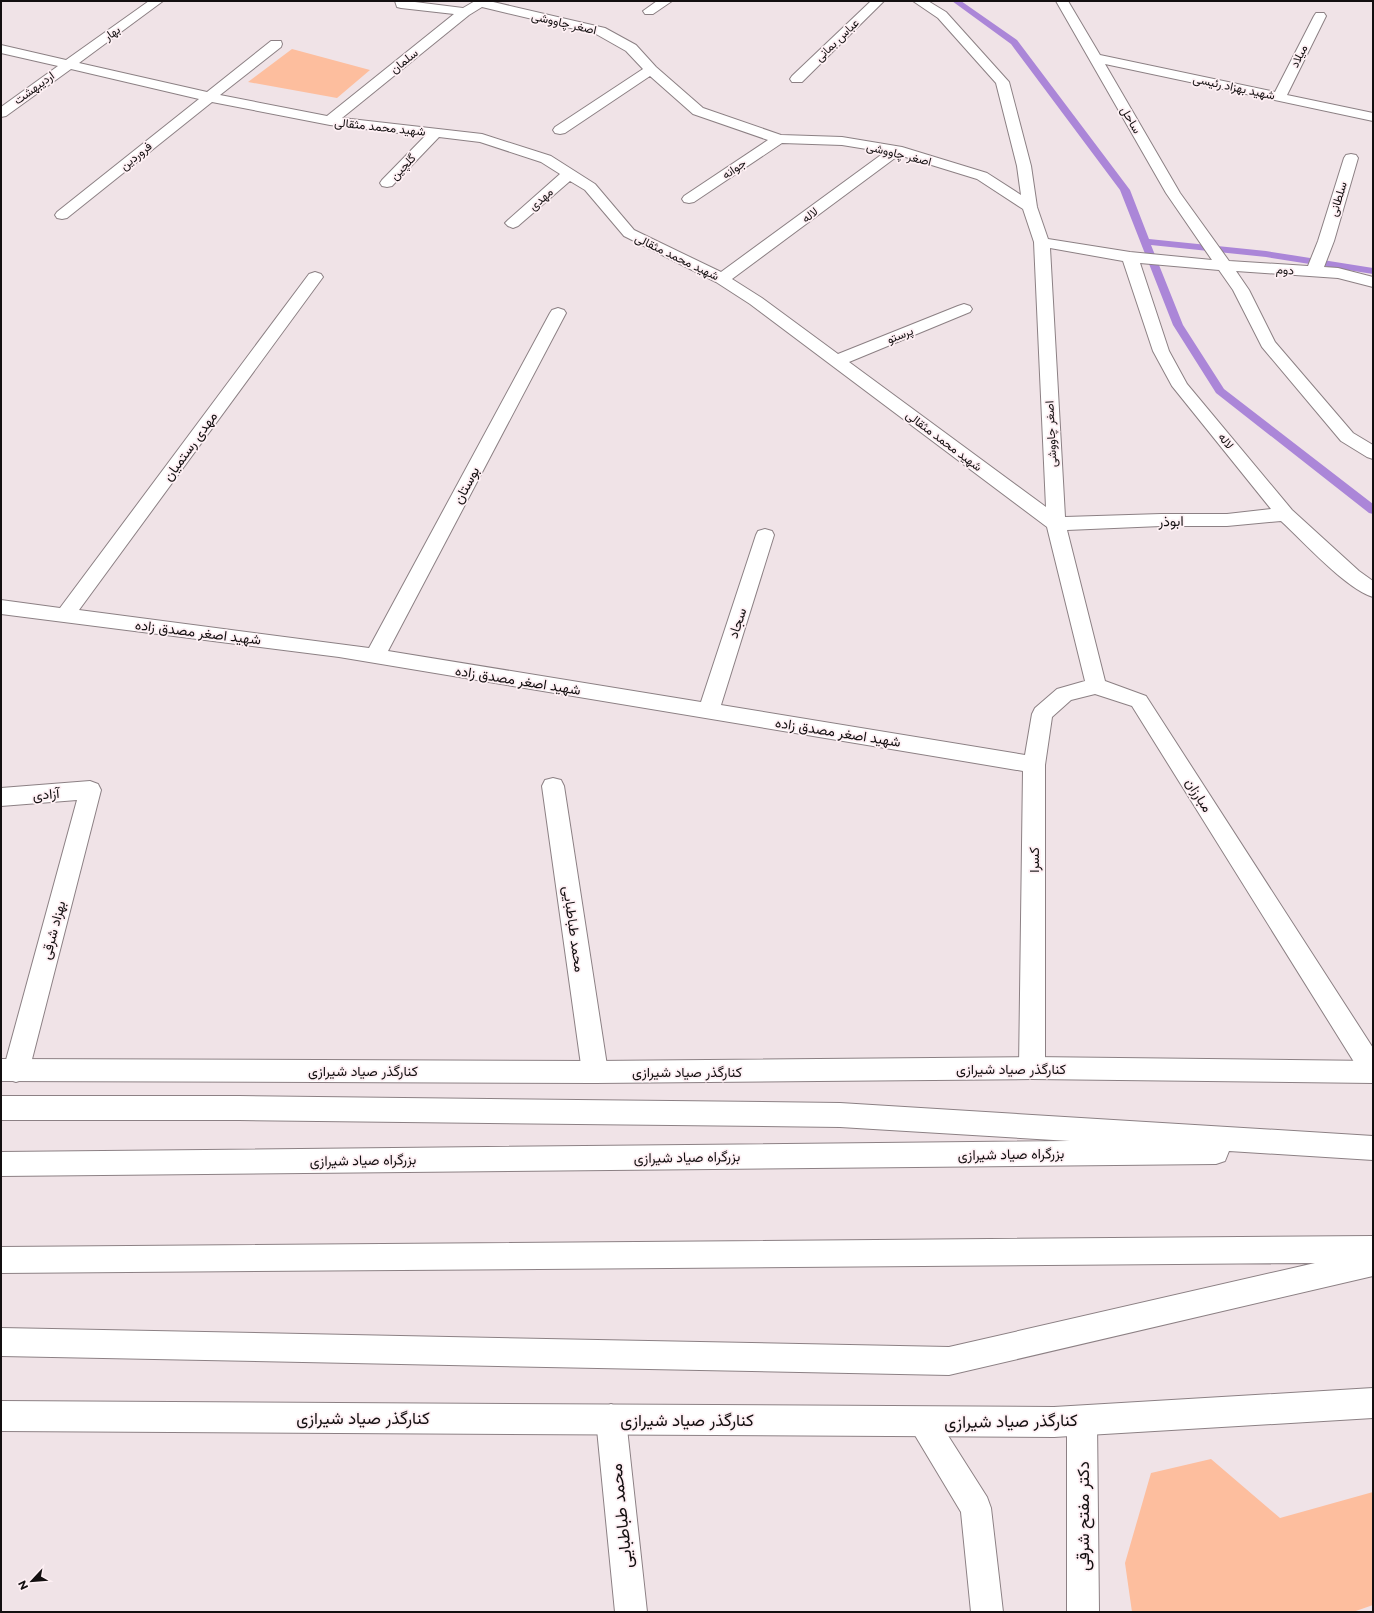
<svg xmlns="http://www.w3.org/2000/svg" width="1374" height="1613" font-family="Montserrat,Vazirmatn,sans-serif">
  <rect width="100%" height="100%" fill="#f0e3e7"/>
  <path fill="#fdbe9e" d="M292,49L370,70L337,98L248,82Z
    M1211,1459L1280,1518L1373,1492V1605L1353,1612H1132L1125,1563L1151,1473Z"/>
  <g fill="none" stroke-linecap="round" stroke-linejoin="round">
    <path fill="#ab86d8" fill-rule="evenodd" d="M952,1H961L1017,40L1130,190L1149,239L1266,251L1373,268V274L1266,257L1151,245L1183,325L1224,389L1373,504V514L1369,513L1216,393L1173,325L1120,190L1011,44Z"/>
    <g stroke="#8c8084" stroke-width="2">
      <path id="minor" d="M149,1H163L79,63L207,92L271,41H281L282,44L281,47L220,95L327,116L454,14L401,8L397,7L395,1H407L463,8L475,1H489L605,28L636,45L656,67L703,108L781,135L842,137L902,147L987,173L1021,195L1017,166L996,83L938,18L913,1H928L946,12L1009,82L1031,166L1037,207L1048,239L1130,252L1212,260L1166,193L1056,1H1068L1100,55L1275,92L1314,16L1316,13H1324L1326,16L1287,95L1373,113V121L1105,64L1180,193L1229,261L1308,266L1318,241L1344,158L1346,155L1351,154L1356,155L1358,158L1334,241L1324,267L1338,268L1373,277V287L1338,278L1236,271L1249,290L1275,342L1353,433L1373,445V459L1367,457L1341,441L1262,347L1233,290L1219,270L1140,263L1169,351L1187,384L1292,510L1359,571L1373,581V597C1346,589 1303,541 1281,521L1227,526H1161L1067,530L1105,681L1146,696L1373,1048V1081L1364,1078L1132,706L1095,694L1071,700L1052,717L1045,765V1068L1041,1076L1032,1079L1023,1076L1019,1068L1023,771L339,657L1,614V600L60,608L309,274L315,272L321,274L323,277L79,610L369,648L550,313L552,310L558,308L564,310L566,313L388,651L701,702L756,535L758,531L765,529L772,531L774,535L721,705L1025,755L1032,714L1035,708L1057,689L1085,681L1047,527L750,304L716,282L624,236L585,190L570,181L518,226L513,228L508,226L505,223L508,220L560,174L541,162L480,142L439,137L392,186L387,187L382,186L380,183L382,180L425,136L330,125L212,102L67,218L62,219L57,218L55,215L57,212L199,99L71,69L6,116L1,117V107L58,66L1,53V45L66,60ZM482,7L596,34L626,51L643,69L555,127L553,130L555,133L560,134L565,133L650,76L693,114L768,140L684,196L682,199L684,202L689,203L694,202L782,143L842,145L885,152L721,272L634,230L595,184L551,156L482,134L342,118L469,15ZM899,155L977,179L1023,209L1034,242L1046,507L849,362L970,312L972,309L970,306L964,304L958,306L838,354L762,298L732,279ZM1050,248L1123,261L1153,351L1172,386L1271,509L1227,514H1161L1065,517Z
        M657,1H672L653,14H645L643,11Z
        M871,1H884L802,82H792L790,79L792,76Z
        M553,778L561,780L564,786L608,1072L604,1080L595,1083L586,1080L582,1072L542,786L545,780Z
        M90,781L98,784L101,790L29,1071L25,1079L16,1082L7,1079L3,1071L77,800L1,806V788Z
        M611,1404L621,1409L626,1419L647,1612H615L596,1419L601,1409Z
        M1082,1406L1092,1411L1097,1421L1099,1612H1067V1421L1072,1411Z
        M923,1407L933,1412L987,1497L991,1508L1003,1612H971L961,1512L913,1432L908,1422L913,1412Z"/>
    </g>
    <g stroke="#8c8084" stroke-width="2">
      <path id="major" d="M1032,1057L1373,1061V1083L1032,1079L595,1083L1,1081V1059L595,1061Z
        M1373,1388V1418L1054,1437L1,1431V1401L1054,1407Z"/>
    </g>
    <g stroke="#8c8084" stroke-width="2">
      <path id="highway" d="M1,1096H239L840,1103L1373,1136V1160L1229,1151L1225,1161L1216,1164L1,1176V1152L1070,1141L840,1127L239,1120H1Z
        M1373,1236V1276L949,1375L1,1356V1328L949,1347L1315,1263L1,1273V1247Z"/>
    </g>
    <use href="#minor" fill="#fff" fill-rule="evenodd"/>
    <use href="#major" fill="#fff" fill-rule="evenodd"/>
    <use href="#highway" fill="#fff" fill-rule="evenodd"/>
  </g>
  <g text-anchor="middle" stroke-width="3.5" stroke-linejoin="round" paint-order="stroke">
    <g font-size="12" fill="#130f10" stroke="#fef0f4">
      <text transform="translate(564 23) rotate(13)" y="4">اصغر چاووشی</text>
      <text transform="translate(112 33) rotate(-35)" y="4">بهار</text>
      <text transform="translate(837 40) rotate(-44)" y="4">عباس بمانی</text>
      <text transform="translate(1299 56) rotate(-63)" y="4">میلاد</text>
      <text transform="translate(404 61) rotate(-39)" y="4">سلمان</text>
      <text transform="translate(1234 87) rotate(12)" y="4">شهید بهزاد رئیسی</text>
      <text transform="translate(34 88) rotate(-36)" y="4">اردیبهشت</text>
      <text transform="translate(1131 120) rotate(60)" y="4">ساحل</text>
      <text transform="translate(380 127) rotate(6)" y="4">شهید محمد مثقالی</text>
      <text transform="translate(899 154) rotate(14)" y="4">اصغر چاووشی</text>
      <text transform="translate(136 156) rotate(-39)" y="4">فروردین</text>
      <text transform="translate(403 167) rotate(-46)" y="4">گلچین</text>
      <text transform="translate(734 169) rotate(-34)" y="4">جوانه</text>
      <text transform="translate(541 199) rotate(-41)" y="4">مهدی</text>
      <text transform="translate(1338 199) rotate(-73)" y="4">سلطانی</text>
      <text transform="translate(810 215) rotate(-37)" y="4">لاله</text>
      <text transform="translate(677 257) rotate(26)" y="4">شهید محمد مثقالی</text>
      <text transform="translate(1285 270) rotate(4)" y="4">دوم</text>
      <text transform="translate(900 335) rotate(-22)" y="4">پرستو</text>
      <text transform="translate(1051 434) rotate(-93)" y="4">اصغر چاووشی</text>
      <text transform="translate(944 441) rotate(37)" y="4">شهید محمد مثقالی</text>
      <text transform="translate(1226 441) rotate(51)" y="4">لاله</text>
    </g>
    <g font-size="14" fill="#130f10" stroke="#fef0f4">
      <text transform="translate(190 446) rotate(-54)" y="5">مهدی رستمیان</text>
      <text transform="translate(466 485) rotate(-62)" y="5">بوستان</text>
      <text transform="translate(1171 521) rotate(-1)" y="5">ابوذر</text>
      <text transform="translate(737 623) rotate(-72)" y="5">سجاد</text>
      <text transform="translate(198 632) rotate(7)" y="5">شهید اصغر مصدق زاده</text>
      <text transform="translate(518 680) rotate(9)" y="5">شهید اصغر مصدق زاده</text>
      <text transform="translate(838 732) rotate(9)" y="5">شهید اصغر مصدق زاده</text>
      <text transform="translate(46 794) rotate(-5)" y="5">آزادی</text>
      <text transform="translate(1199 795) rotate(58)" y="5">مبارزان</text>
      <text transform="translate(1034 860) rotate(-90)" y="5">کسرا</text>
      <text transform="translate(574 929) rotate(82)" y="5">محمد طباطبایی</text>
      <text transform="translate(53 930) rotate(-75)" y="5">بهزاد شرقی</text>
      <text x="1011" y="1074">کنارگذر صیاد شیرازی</text>
      <text x="363" y="1076">کنارگذر صیاد شیرازی</text>
      <text x="687" y="1077">کنارگذر صیاد شیرازی</text>
      <text transform="translate(1011 1154) rotate(-1)" y="5">بزرگراه صیاد شیرازی</text>
      <text transform="translate(687 1157) rotate(-1)" y="5">بزرگراه صیاد شیرازی</text>
      <text transform="translate(363 1160) rotate(-1)" y="5">بزرگراه صیاد شیرازی</text>
    </g>
    <g font-size="17" fill="#130f10" stroke="#fef0f4">
      <text x="363" y="1424">کنارگذر صیاد شیرازی</text>
      <text x="687" y="1426">کنارگذر صیاد شیرازی</text>
      <text transform="translate(1011 1421) rotate(-1)" y="6">کنارگذر صیاد شیرازی</text>
      <text transform="translate(621 1516) rotate(-96)" y="6">محمد طباطبایی</text>
      <text transform="translate(1083 1516) rotate(-90)" y="6">دکتر مفتح شرقی</text>
    </g>
  </g>
  <rect width="1374" height="1613" fill="none" stroke="#130f10" stroke-width="4"/>
  <g transform="translate(32 1581) rotate(244)" stroke="#fef0f4" stroke-width="3" paint-order="stroke">
  <path d="M0-3L7 15L0 10L-7 15Z" fill="#130f10"/>
  <text y="-6" font-size="11" font-weight="bold" text-anchor="middle" fill="#130f10">N</text>
  </g>
</svg>
